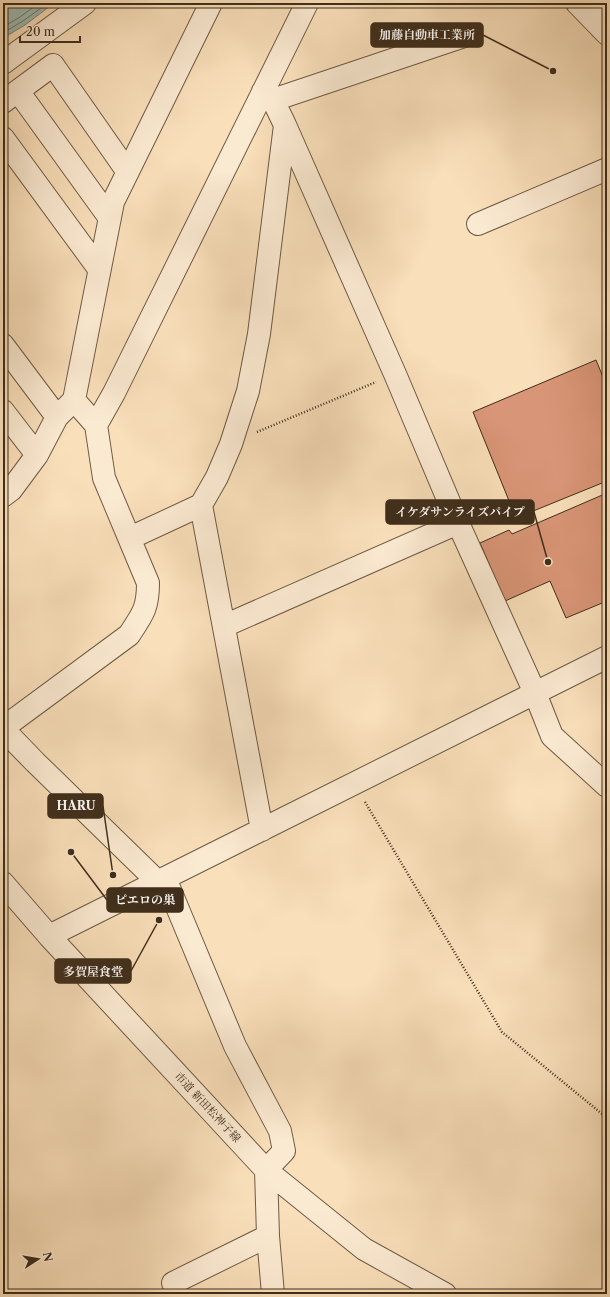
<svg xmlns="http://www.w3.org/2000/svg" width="610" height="1297" font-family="'Libre Caslon Text','Noto Serif JP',serif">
  <rect width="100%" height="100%" fill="#f9dfba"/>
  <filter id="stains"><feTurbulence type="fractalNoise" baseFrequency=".005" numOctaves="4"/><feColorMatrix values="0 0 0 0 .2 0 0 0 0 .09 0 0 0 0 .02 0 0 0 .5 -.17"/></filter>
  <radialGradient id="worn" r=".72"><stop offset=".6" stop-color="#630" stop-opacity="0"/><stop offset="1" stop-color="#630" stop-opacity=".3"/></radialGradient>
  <path fill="#9ebcb4" stroke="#788377" d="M3,3H54L25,25L3,38Z"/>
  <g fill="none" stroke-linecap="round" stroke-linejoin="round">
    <path stroke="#6e7568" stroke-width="1" d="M3,27L20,17L39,3
      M3,33L23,21L48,3"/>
  </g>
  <path fill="#d99577" stroke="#3f2e1b" d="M596,360L603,377L607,375V481L516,518L473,412Z
    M607,493V601L566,618L550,581L505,601L480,543L509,530L512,534Z"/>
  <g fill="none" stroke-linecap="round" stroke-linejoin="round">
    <g stroke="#6e5a43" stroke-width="24">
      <path id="minor" d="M577,3L607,34
        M601,28L607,7
        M3,63L85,3
        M18,91L109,217
        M263,91L273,100L285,125L395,374L458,523L535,693L552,736L607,786
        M273,100L467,35
        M3,102L53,65L127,171
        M3,138L99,269
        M478,224L607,169
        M3,345L57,417
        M3,411L37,455
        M96,425L74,400L113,202L211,3
        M3,496L11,490L37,455L57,417L74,400
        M201,505L262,830
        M130,538L201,505L217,477L231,444L248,391L259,334L285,125
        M224,626L458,523
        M3,728L129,635C143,614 148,608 148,583L104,478L96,425L114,393L307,3
        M3,729L35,762L158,882
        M165,878L235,1046L280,1131L284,1151L266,1170L268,1236L273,1294
        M3,883L49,936L266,1170L364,1249L445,1294
        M49,936L607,657
        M178,1294L173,1283L268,1236"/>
    </g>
    <path stroke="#3f2e1b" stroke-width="2.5" stroke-dasharray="1 2" stroke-linecap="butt" d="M257,432L376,382
      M365,802L502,1032L607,1118"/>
    <use href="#minor" stroke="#fbead2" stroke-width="22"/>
  </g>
  <g text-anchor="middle" stroke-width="4" stroke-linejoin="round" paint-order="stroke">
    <g font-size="11" fill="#3f2e1b" stroke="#fbead2">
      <text transform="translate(208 1107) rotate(47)" y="4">市道 新田松神子線</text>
    </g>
  </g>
  <path fill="none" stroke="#3f2e1b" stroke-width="1.5" d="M553 71L483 35M548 562L534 512M113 875L103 806M71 852L107 900M159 920L131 971"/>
  <g fill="#3f2e1b" stroke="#fbead2" stroke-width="1.5">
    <circle cx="553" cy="71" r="4"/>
    <circle cx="548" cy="562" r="4"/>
    <circle cx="113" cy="875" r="4"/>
    <circle cx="71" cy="852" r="4"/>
    <circle cx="159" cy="920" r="4"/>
  </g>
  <g fill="#3f2e1b" stroke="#3f2e1b" stroke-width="1.5">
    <rect x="371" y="23" width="112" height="24" rx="4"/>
    <rect x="386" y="500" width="148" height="24" rx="4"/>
    <rect x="48" y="794" width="55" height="24" rx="4"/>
    <rect x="107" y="888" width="76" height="24" rx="4"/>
    <rect x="55" y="959" width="76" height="24" rx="4"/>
  </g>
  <g font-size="12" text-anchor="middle" font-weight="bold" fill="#fff">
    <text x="427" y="39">加藤自動車工業所</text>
    <text x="460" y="516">イケダサンライズパイプ</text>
    <text x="76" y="810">HARU</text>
    <text x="145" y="904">ピエロの巣</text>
    <text x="93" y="976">多賀屋食堂</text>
  </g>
  <rect width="610" height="1297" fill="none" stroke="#f9dfba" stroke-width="16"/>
  <rect x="4" y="4" width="602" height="1289" fill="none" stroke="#3f2e1b" stroke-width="2"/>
  <rect x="8" y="8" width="594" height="1281" fill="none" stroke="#3f2e1b"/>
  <g transform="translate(38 1259) rotate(78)" stroke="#fbead2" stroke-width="3" paint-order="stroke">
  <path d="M0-3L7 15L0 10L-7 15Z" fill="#3f2e1b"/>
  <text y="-6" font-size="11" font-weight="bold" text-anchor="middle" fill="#3f2e1b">N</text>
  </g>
  <path d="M20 36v6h60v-6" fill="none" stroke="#3f2e1b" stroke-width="2"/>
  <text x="26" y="36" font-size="12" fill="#3f2e1b" stroke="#fbead2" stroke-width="3" paint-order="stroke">20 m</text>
  <rect width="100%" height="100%" filter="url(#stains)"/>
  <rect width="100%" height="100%" fill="url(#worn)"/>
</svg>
